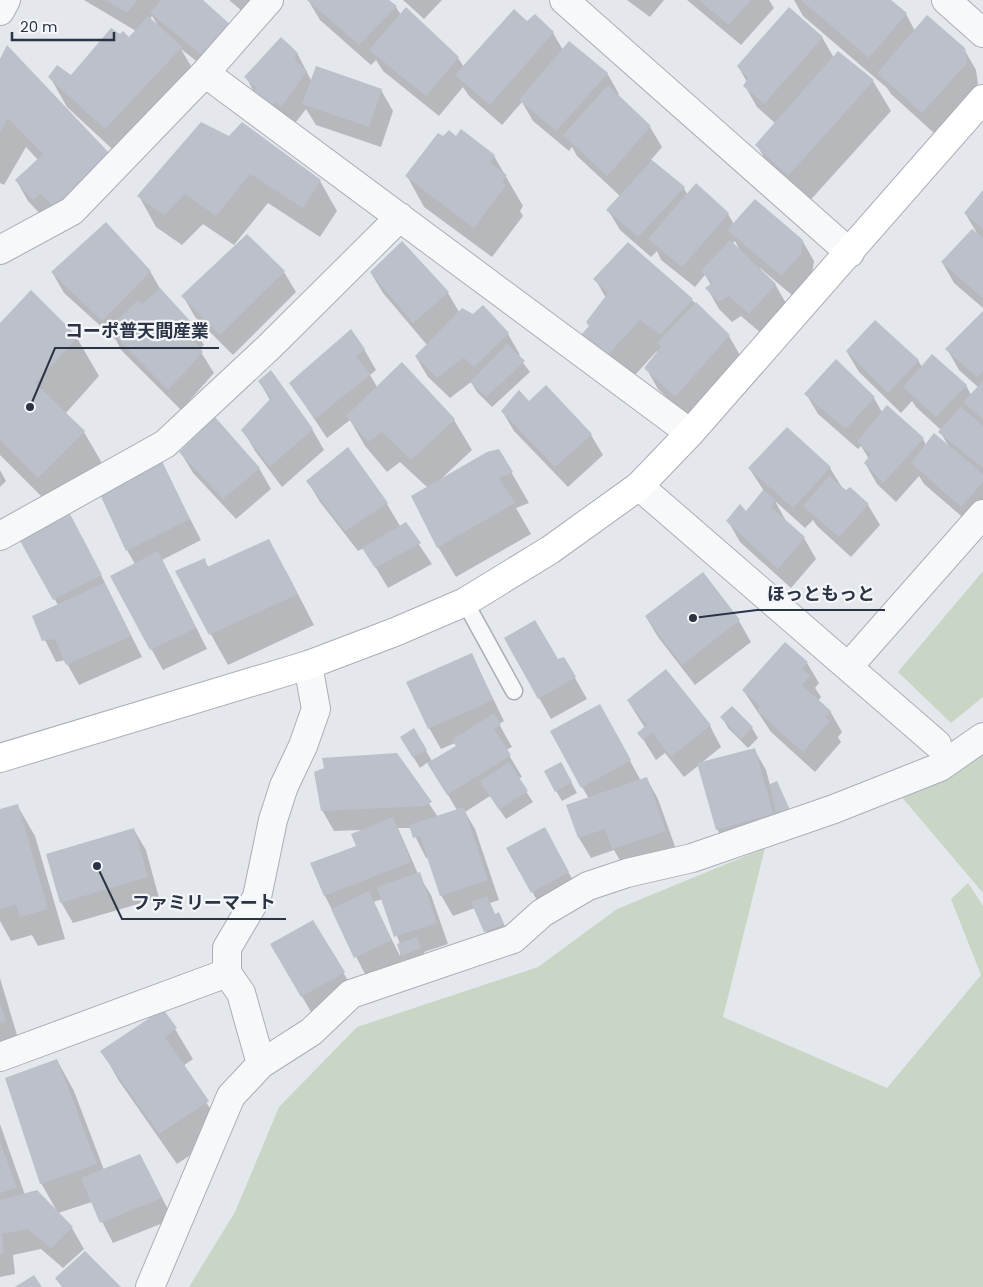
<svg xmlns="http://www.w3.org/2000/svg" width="983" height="1287" font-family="Poppins,'Noto Sans JP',sans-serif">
  <rect width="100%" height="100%" fill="#e4e7ec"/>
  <path fill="#c9d6c5" d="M983,571V697L951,723L898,672Z
    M983,751V893L900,795Z
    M765,848L723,1017L887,1088L981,975L951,899L968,883L983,906V1287H189L235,1212L279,1107L357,1027L538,967L617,909Z"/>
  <path fill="#0003" fill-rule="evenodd" d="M84,0H201L218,78L181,49L198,78L123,159L67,107L50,77H71L129,39L136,31ZM152,16L158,26L150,19Z
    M229,0H276L256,23Z
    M308,0H388L396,7L401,15L458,58L464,67L527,23L553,33L563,50L607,73L619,94L617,96L650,127L662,147L651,160L684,188L687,194L696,184L728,214L734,224L802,240L814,261L812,275L793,296L760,268L759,269L775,284L787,305L762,334L741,316L732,322L719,309L707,288L711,285L705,275L695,287L661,260L657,251L651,257L620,230L608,210L620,196L577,156L572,147L569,151L533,121L522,102L502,125L469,96L463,87L439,116L383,71L376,60L371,65L320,20ZM735,241L740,251L732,244Z
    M403,0H442L424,19Z
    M627,0H664L650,17Z
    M687,0H769L774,8L741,45Z
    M794,0H889L906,14L915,31L964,49L976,70L978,84L934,133L891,94L887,88L803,16Z
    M822,37L834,58L839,53L873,81L891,111L806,205L774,175L757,145L776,124L757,107L745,86L747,82L738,66Z
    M297,53L312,82L381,90L393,111L381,147L316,125L306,109L293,126L255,94L246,77Z
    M0,61L122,176L97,206L68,228L46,220L28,201L16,180L38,160L26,147L4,185L0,183Z
    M201,124L320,181L337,211L320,237L268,203L234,245L203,224L182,245L156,227L139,196Z
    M456,138L494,156L523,206L520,211L523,216L492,257L424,207L407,176Z
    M983,192V308L954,283L942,262L978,235L965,213Z
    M150,271L162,292L192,325L204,345L199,349L214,373L181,410L121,350L116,340L64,293L52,272Z
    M284,272L296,292L233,355L195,317L183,296Z
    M371,273L448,293L459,312L508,334L520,355L518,356L530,372L492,407L477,392L471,382L450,398L428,377L416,357L427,345L383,293Z
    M595,279L692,300L729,336L741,357L687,417L658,389L646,368L659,352L657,351L624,387L590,327L606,298Z
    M983,313V516L974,527L924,484L919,476L896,502L877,484L865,463L869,459L861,446L858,449L818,414L806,394L836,361L874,398L882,412L923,439L926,445H948L940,432L941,430L916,407L912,401L901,413L859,372L847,352L918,360L922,367L966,385L971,395L979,388L959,370L947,349Z
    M0,325L77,338L99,376L65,414L84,432L106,470L60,515L0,455Z
    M364,349L376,370L370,375L377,387L401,363L454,420L472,450L440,480L499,451L529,503L516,508L531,534L456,577L438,547L428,488L400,462L387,472L365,446L350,420L327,438L290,383Z
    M259,381L312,429L324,450L282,487L255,451L243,430L270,400Z
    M529,402L591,435L603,455L568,487L514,431L502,411Z
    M787,429L830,468L843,489L868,505L880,525L851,557L817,526L813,520L805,528L775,501L786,521L804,538L816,559L791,588L740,542L728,521L746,513L764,491L749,468Z
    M348,449L387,504L400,526L405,524L432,564L388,588L364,548L358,551L320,502L308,482Z
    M181,453L259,468L271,489L236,519L193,473Z
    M159,459L201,540L162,560L207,649L163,670L111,576L135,564L127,550Z
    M0,470L6,481L0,487Z
    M82,537L142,657L79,685L65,660L56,662L33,616L58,605L22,541Z
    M204,560L209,568L286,571L314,625L228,665L176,572Z
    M703,574L739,621L751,642L695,685L658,637L646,617Z
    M472,655L504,721L499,724L512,747L506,750L522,777L518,779L533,802L506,819L490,796L465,812L475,829L499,900L490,903L495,915L499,913L509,935L491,942L475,908L453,916L441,895L428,857L426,858L411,828H398L418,874L431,895L448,944L424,952L426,959L408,965L404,960L367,978L325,896L312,864L357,847L363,830L334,831L322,810L396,754L438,817L457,810L428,762L420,768L401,737L414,730L432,761L457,746L455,743L441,749L429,728ZM383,899L400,944V956L373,902Z
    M564,659L587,699L551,719L539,698L557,660Z
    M807,663L819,683L815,688L821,697L818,701L830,711L842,732L838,737L841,742L815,772L771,732L743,690Z
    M628,701L710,726L721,747L700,764L754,749L766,770L770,785L776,783L794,820L729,850L717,829L699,765L684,777L665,753L656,760L639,733L645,728Z
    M732,708L752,728L758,738L748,748L728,728L722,717Z
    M611,726L641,781L647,779L658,799L677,852L625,869L614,850L591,858L579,838L589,799L551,732Z
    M561,763L577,793L562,801L545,772Z
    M17,805L35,836L65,939L38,946L32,935L11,941L0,921V810Z
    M134,830L146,850L159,898L73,923L61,902Z
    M508,848L556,850L580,893L544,913Z
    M313,922L356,994L314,1017L271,944Z
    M0,978L22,1052L0,1059Z
    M175,1029L193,1059L183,1066L225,1132L177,1164L119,1081L102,1051Z
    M57,1060L74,1091L104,1170L140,1155L173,1219L113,1243L92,1202L58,1213L41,1183Z
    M0,1124L25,1195L36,1192L72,1228L84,1249L63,1268L41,1249L13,1255L15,1274L0,1277Z"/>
  <path fill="#bbc0ca" d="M105,0H137L127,13Z
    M161,0H203L233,27L206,58L150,13Z
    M307,0H389L397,6L359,45Z
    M699,0H751L729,25Z
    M801,0H891L907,13L869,58Z
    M406,7L459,57L426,96L369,50Z
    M789,7L823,37L764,104L743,86L748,78L737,66Z
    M514,9L527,21L535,14L554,32L490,105L455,75Z
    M927,15L965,48L967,63L922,113L877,73Z
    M148,16L182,47L105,129L48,77L57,65L71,75L111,28L120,34L123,31L129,37Z
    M281,37L298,53L294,59L307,71L281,107L276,102L268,110L253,97L256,88L244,77Z
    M569,41L608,73L556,131L519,100Z
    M7,45L111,155L85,186L55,208L41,194L33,200L15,180L43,154L8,118L0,132V59Z
    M838,51L874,80L788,176L755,145Z
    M316,66L382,89L369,127L302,104Z
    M608,85L651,126L607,176L563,135Z
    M201,122L229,136L242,122L321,180L303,208L250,174L216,216L185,194L164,215L137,196Z
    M461,129L495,155L490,163L507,175L502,182L506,185L474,228L405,176L438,133L443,136L449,130L456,136Z
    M652,160L685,187L638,237L606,210Z
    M696,183L729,213L682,267L648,239Z
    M983,190V229L964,213Z
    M755,199L803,240L801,254L781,276L727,230Z
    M106,222L151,271L102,321L51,272Z
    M972,229L983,238V298L941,262Z
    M247,234L285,271L220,335L181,296Z
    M730,240L776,284L749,314L729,296L719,302L705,288L712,283L701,271Z
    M402,241L449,292L413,323L370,272Z
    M628,242L693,299L660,335L640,320L606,357L579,337L589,326L586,322L608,293L593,279Z
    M160,288L193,324L186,330L203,352L168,390L108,329L138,300L142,304Z
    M31,290L78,337L35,383L85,431L38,478L0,440V323Z
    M696,302L730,335L675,397L644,368L661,347L657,343Z
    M483,305L509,333L474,367L464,358L437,378L415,356L462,308L473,314Z
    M983,311V371L977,377L945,349Z
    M875,320L919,360L888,393L846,351Z
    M351,329L365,349L356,357L371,374L315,419L289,383Z
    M507,344L525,361L486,397L470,382Z
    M932,354L967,385L936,417L903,387Z
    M836,359L875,397L846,429L804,394Z
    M402,362L455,419L411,460L382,432L368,442L346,416Z
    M271,370L313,429L270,467L241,430L271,398L258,381Z
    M983,381V420L963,402Z
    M546,385L592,434L555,467L501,411L519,390L529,401Z
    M887,405L924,438L883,483L864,463L871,454L857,442Z
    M961,407L983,426V468L938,432Z
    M215,417L260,468L223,499L179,452Z
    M787,427L831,467L793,508L748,468Z
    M934,433L983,474V482L961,507L911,463Z
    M348,447L388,503L345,531L306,481Z
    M499,449L513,472L499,478L515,503L437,548L411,496L487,452Z
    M160,457L190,519L126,551L98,490Z
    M829,476L846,490L850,487L869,504L839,537L803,506Z
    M763,490L775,499L771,507L805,537L778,569L726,521L740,504L746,511Z
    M70,514L102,575L53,600L20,541Z
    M406,522L421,543L375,568L362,548Z
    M269,539L298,594L209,635L175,571L205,558L207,567Z
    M158,551L196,628L150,650L110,576Z
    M703,572L740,620L682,665L645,616Z
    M104,583L131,636L66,665L55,639L42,641L32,616Z
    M535,620L558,659L564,657L576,677L538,699L504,638Z
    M785,642L808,662L802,669L810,676L802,685L831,711L825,717L830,721L803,752L757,711L760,706L742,690Z
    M472,653L493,700L428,729L406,682Z
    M666,669L711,725L671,757L652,733L643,740L637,733L647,725L627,700Z
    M600,704L631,760L581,788L550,731Z
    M732,706L753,727L741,739L720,717Z
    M494,713L501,725L494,729L511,755L447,795L427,763L456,746L452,740Z
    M414,728L427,750L413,758L400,737Z
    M755,748L773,814L716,830L697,763Z
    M397,753L432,802L424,806L321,811L314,772L324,768L322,758Z
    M509,762L528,791L499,810L480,781Z
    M561,762L572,782L555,792L544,771Z
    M647,777L666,831L612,849L605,829L578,838L566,805Z
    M777,781L790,810L776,812L770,784Z
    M18,804L48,909L20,917L16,905L0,909V809Z
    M464,807L488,880L440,896L420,836L413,838L409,825Z
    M393,817L411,862L324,896L310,863L356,846L351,834Z
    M545,827L569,872L531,893L506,848Z
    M134,828L148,877L60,903L46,854Z
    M420,872L437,923L394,937L377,887Z
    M369,891L392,940L354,958L331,909Z
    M487,896L495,914L499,912L504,924L484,932L471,902Z
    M313,920L345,972L301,997L270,944Z
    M417,937L421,948L401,956L397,944Z
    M0,1003L6,1021L0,1023Z
    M163,1009L177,1028L165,1037L209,1101L159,1134L100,1051Z
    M57,1059L97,1164L40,1184L5,1078Z
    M0,1142L17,1188L0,1193Z
    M140,1154L162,1198L100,1223L81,1178Z
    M37,1190L73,1227L51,1248L28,1229L2,1234L4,1253L0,1254V1200Z
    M85,1251L121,1287H62L55,1278Z
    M34,1275L42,1287H15Z"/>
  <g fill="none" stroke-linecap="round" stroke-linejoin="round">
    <g stroke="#a9aeb7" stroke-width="19">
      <path id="lane" d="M465,602L514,691"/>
    </g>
    <g stroke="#a9aeb7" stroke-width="30">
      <path id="street" d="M564,0L850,253
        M946,0L983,33
        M0,11L6,0
        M205,73L690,433
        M0,250L72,211L205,73L269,0
        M639,486L937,744
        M0,536L165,444L269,347L400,217
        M848,667L983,514
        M0,1057L227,973
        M261,1064L311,1032L351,994L513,939L542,913L588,886L627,873L692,858L834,809L940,767L983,737
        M150,1287L231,1096L261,1064L241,993L227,973V948L257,897L273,820L284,786L303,746L316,709L308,665"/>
    </g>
    <g stroke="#a9aeb7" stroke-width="30">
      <path id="secondary" d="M0,758L308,665L395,632L465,602L550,550L639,486L690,433L983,99"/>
    </g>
    <use href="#lane" stroke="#f7f8fa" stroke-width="16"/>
    <use href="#street" stroke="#f7f8fa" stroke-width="28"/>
    <use href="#secondary" stroke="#fff" stroke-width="28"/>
  </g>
  <path fill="none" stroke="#2b3445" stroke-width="2" d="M30 407L55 348H219M693 618L757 610H885M97 866L122 919H286"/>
  <g fill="#2b3445" stroke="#f4f6f9" stroke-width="2">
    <circle cx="30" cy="407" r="5"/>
    <circle cx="693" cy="618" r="5"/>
    <circle cx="97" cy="866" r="5"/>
  </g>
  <g font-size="18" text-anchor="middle" font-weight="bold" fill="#2b3445" stroke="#f4f6f9" stroke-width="4.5" stroke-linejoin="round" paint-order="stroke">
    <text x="137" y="337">コーポ普天間産業</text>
    <text x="821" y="600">ほっともっと</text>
    <text x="204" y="909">ファミリーマート</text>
  </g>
  <path d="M12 32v8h102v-8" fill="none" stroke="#2b3445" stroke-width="2.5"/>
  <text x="20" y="32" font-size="15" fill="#2b3445" stroke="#f4f6f9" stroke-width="4" paint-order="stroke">20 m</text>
</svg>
